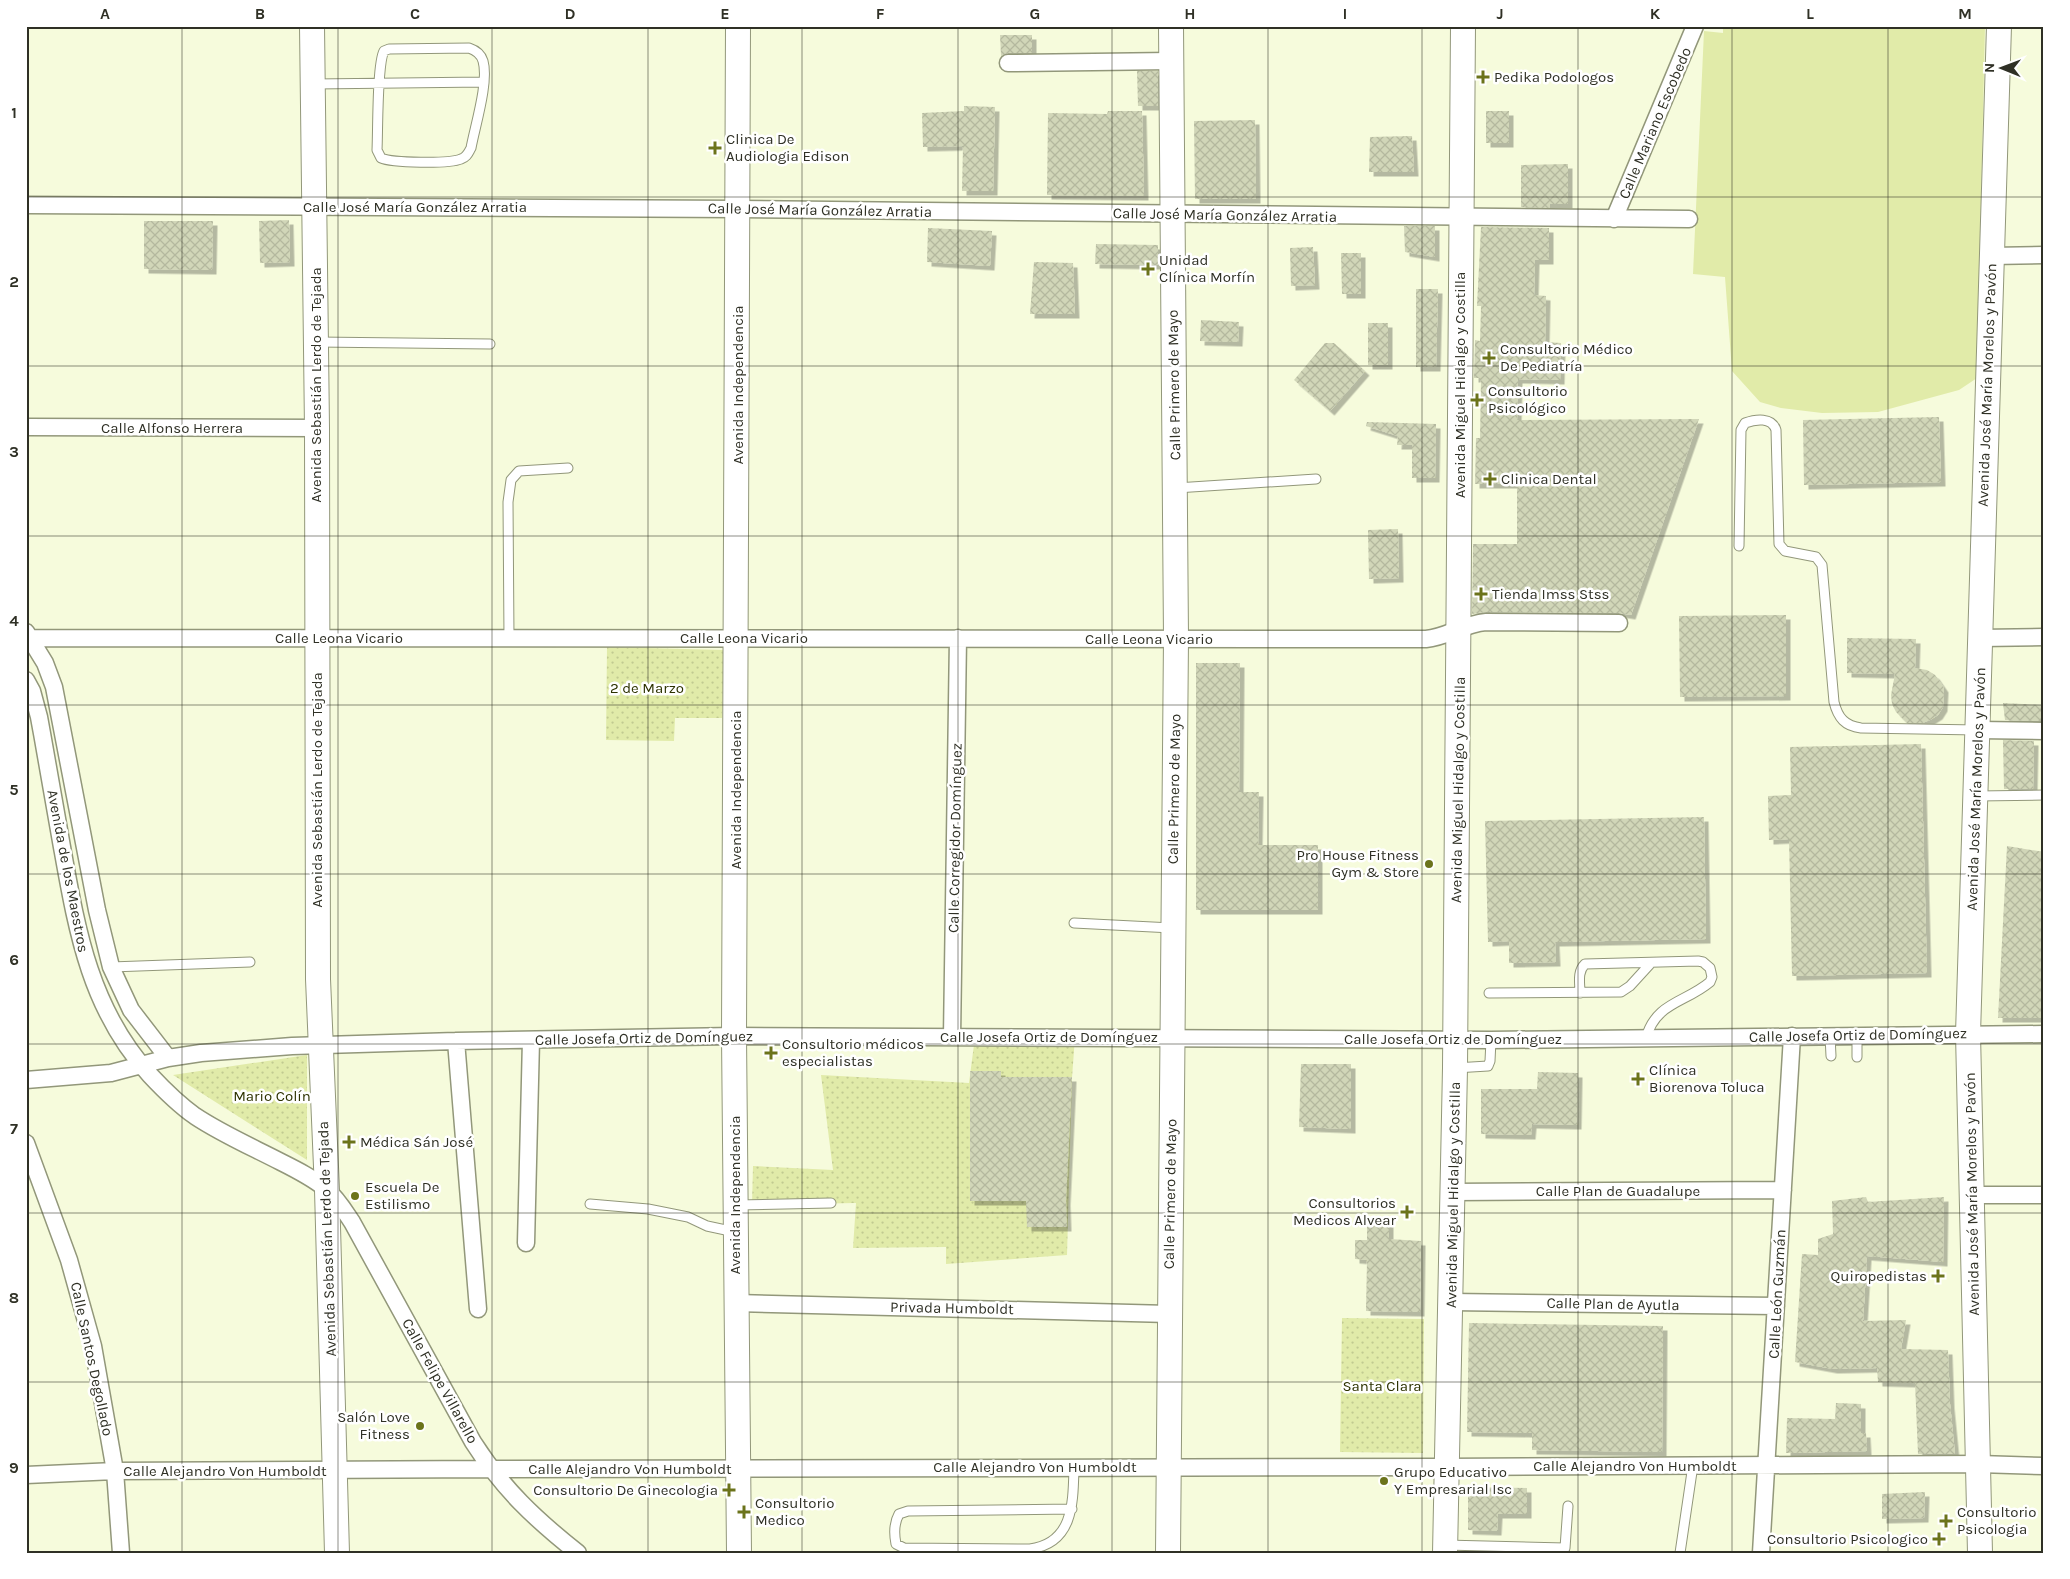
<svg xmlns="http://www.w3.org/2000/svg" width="2070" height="1579" font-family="Karla,sans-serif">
  <defs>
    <pattern id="park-dots" width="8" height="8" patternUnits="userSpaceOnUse" patternTransform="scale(1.25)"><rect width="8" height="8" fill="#e1eba9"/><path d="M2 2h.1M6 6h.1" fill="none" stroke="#c1ca91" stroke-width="1.8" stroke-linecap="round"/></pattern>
    <pattern id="building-cross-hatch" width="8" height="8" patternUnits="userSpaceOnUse" patternTransform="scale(1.25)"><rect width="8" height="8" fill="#d1d6b8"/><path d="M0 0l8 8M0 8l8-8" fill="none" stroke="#b4b89e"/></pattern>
    <filter id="shadow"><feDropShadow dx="4.5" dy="4.5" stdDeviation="0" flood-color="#0004"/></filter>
  </defs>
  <rect width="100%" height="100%" fill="#f6fbdc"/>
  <path fill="#e1eba9" d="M1723,26H1985L1977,378L1959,390L1878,412L1822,413L1781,408L1760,402L1732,371L1725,277L1693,274L1704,31L1723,33Z"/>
  <path fill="url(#park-dots)" d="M607,647L724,650L722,718H675L674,741L606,740Z
    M975,1037H1075L1072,1078L1067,1255L946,1264V1247L853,1248L856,1203L752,1205L753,1166L833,1170L821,1075L969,1083Z
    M307,1055V1160L173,1075Z
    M1342,1318L1424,1319L1423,1453L1340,1452Z"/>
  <path fill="url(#building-cross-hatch)" filter="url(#shadow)" d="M1000,35H1032V53H1008L1001,56Z
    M1137,71H1158V106H1138Z
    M964,106L995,107L993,191H962L963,146L923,147L922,113L964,111Z
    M1108,111H1142L1144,196L1047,195L1048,113L1107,114Z
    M1486,111H1509V143H1486Z
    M1255,120L1256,199H1195L1194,121Z
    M1412,136L1414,172H1369L1370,137Z
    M1568,164V204H1550L1549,208L1521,207V165Z
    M289,220L290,262L260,263L259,221Z
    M144,221H213L212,270L144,269Z
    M1404,226H1435V257L1405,252Z
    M1481,227L1549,228V260H1535L1534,295L1546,296L1545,342L1561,343L1560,380L1518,379L1517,420L1699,419L1631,615L1619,613L1486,612L1472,614L1473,544H1517V484H1475L1476,438H1480L1481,378H1474L1475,340L1480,341L1481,306H1477Z
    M928,228L992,231L990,266L927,262Z
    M1096,244L1158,245V265L1095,264Z
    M1313,247L1315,285L1291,286L1290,248Z
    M1341,253H1361V294H1342Z
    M1034,262L1073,263L1075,314H1030Z
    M1416,289H1438L1436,367H1416Z
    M1201,320L1239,322L1238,342L1200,341Z
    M1368,323H1388V365H1368Z
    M1325,343H1334L1365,371L1330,411L1294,380Z
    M1939,417L1941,482L1804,485L1803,420Z
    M1367,422L1436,424L1435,478H1412V445H1397L1398,436L1366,426Z
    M1398,529L1399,578L1369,579L1368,530Z
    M1786,615V696L1680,697L1679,616Z
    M1847,638L1916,639L1915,668L1927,670L1935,675L1944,688L1943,707L1938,715L1930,720L1922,723H1907L1896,712L1892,704L1891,695L1895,674L1847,673Z
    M1196,663H1240L1239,792H1259L1258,845H1318V910H1196Z
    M2003,703L2044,705V721L2005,720Z
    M2003,740L2034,741L2033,789H2004Z
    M1921,744L1927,973L1792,976L1789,839L1769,840L1768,796L1791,795L1790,747Z
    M1704,817L1706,939L1555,942L1556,962L1509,963V941L1488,942L1485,821Z
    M2007,846L2044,852V1018H1998Z
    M1301,1064H1351V1129L1299,1127Z
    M970,1071H1001V1077H1072L1066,1201L1067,1227H1027L1026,1201H970Z
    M1538,1072L1578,1073L1577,1125L1532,1124L1531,1135L1481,1134V1089H1537Z
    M1866,1197L1868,1202L1944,1197L1943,1262L1867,1256L1863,1321L1906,1320L1901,1349L1948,1350L1950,1404L1955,1454H1918L1915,1383L1878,1382L1877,1368L1833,1369L1795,1362L1802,1254L1818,1255V1239L1833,1234L1832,1201Z
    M1367,1221H1389V1239L1421,1241L1420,1312L1366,1311L1367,1260L1355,1259V1240H1367Z
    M1469,1323L1663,1326L1662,1452L1532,1450V1433L1467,1432Z
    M1836,1403L1861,1404V1433H1866L1867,1451L1786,1453L1787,1418L1835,1419Z
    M1468,1487L1527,1488V1514H1498L1497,1531L1468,1530Z
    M1925,1492L1924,1518L1882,1519V1494Z"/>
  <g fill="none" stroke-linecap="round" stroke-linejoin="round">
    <g stroke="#92977a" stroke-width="11">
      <path id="lane" d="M469,48C475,50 481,54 483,61C489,82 475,126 471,148C468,153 467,157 461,159C449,164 392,163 381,158L377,150C378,131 377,64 384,51L389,49Z
        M314,84L484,82
        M317,342L490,344
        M1176,488L1316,479
        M1739,546L1741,430L1745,423C1756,419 1772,417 1776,430L1779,544L1785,551L1816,557L1822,565L1834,702C1838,718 1845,726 1861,728L1977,730
        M509,638L508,502L511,480L519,471L568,468
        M1977,796L2044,795
        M1074,923L1172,928
        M111,967L250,962
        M1489,993L1621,992L1630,986L1651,963
        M1580,993C1580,983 1577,972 1585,964L1698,961L1703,962L1710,968L1712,977L1710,982C1685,1003 1656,1002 1646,1038
        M1830,1036L1831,1056
        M1857,1036V1057
        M1455,1068L1488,1066L1490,1061L1491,1040
        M590,1204L648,1209L688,1217L707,1226L735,1232
        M737,1205L831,1203
        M1072,1509L908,1511L899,1514C894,1523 894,1534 896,1544L904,1548L1030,1549C1074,1543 1073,1502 1074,1467
        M1445,1545L1565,1548L1568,1506
        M1680,1553L1693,1465"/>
    </g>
    <g stroke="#92977a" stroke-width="19">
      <path id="street" d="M1008,63L1171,61
        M26,205L738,209L1689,219
        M1614,219L1695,26
        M1991,256L2044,255
        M26,427L317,428
        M26,632L45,663L54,687L97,910L111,967L131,1010L168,1058
        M26,638L1426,639C1447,637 1463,624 1486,622L1619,623
        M1980,638L2044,637
        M26,680L32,691L39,717C47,760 54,803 62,847C77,931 90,1009 150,1075C164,1090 178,1104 195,1116C222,1134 252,1147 281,1162C297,1170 313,1178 326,1189C337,1198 344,1210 352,1222L473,1442C503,1489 535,1519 578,1553
        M1978,730L2044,731
        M952,1037L958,638
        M456,1041L478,1309
        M26,1080L111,1073L168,1058L201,1053L292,1046L456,1041L734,1036L1491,1040L2044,1034
        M26,1143L69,1260L93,1346L115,1471L121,1553
        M1453,1192L1783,1190
        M1971,1195H2044
        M526,1243L531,1040
        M1451,1302L1776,1306
        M736,1303L1169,1314
        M26,1475L115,1471L490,1469L1447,1467L1979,1464L2044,1466
        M1761,1553L1792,1036"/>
    </g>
    <g stroke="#92977a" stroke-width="26">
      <path id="secondary" d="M312,26L317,428L318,979L327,1190L337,1553
        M738,26L734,1036L739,1553
        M1168,1553L1176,638L1171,26
        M1445,1553L1455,1068L1463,26
        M1980,1553L1968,1034L1999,26"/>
    </g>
    <use href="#lane" stroke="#fff" stroke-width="9"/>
    <use href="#street" stroke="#fff" stroke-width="16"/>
    <use href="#secondary" stroke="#fff" stroke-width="24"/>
  </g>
  <path fill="none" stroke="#2f3025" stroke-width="1" stroke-opacity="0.55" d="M182,26V1553M338,26V1553M492,26V1553M648,26V1553M802,26V1553M958,26V1553M1112,26V1553M1268,26V1553M1422,26V1553M1578,26V1553M1732,26V1553M1888,26V1553M26,197H2044M26,366H2044M26,536H2044M26,705H2044M26,874H2044M26,1044H2044M26,1213H2044M26,1382H2044"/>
  <g fill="#6b731b" stroke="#fff" stroke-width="2">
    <path d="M1480.5 69.5h5v5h5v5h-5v5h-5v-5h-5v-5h5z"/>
    <path d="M712.5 140.5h5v5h5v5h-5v5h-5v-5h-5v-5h5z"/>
    <path d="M1145.5 261.5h5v5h5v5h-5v5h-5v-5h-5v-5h5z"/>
    <path d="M1486.5 350.5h5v5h5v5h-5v5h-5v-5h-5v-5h5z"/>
    <path d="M1474.5 392.5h5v5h5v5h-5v5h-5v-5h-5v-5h5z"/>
    <path d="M1487.5 471.5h5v5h5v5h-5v5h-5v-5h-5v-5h5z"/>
    <path d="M1478.5 586.5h5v5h5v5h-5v5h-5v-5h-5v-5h5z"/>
    <circle cx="1429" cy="864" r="5"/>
    <path d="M768.5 1045.5h5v5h5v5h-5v5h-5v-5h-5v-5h5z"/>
    <path d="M1635.5 1071.5h5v5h5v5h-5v5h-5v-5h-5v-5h5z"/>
    <path d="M346.5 1134.5h5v5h5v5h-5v5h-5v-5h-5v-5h5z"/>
    <circle cx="355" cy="1196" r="5"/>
    <path d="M1404.5 1204.5h5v5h5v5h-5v5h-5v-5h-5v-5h5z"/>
    <path d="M1935.5 1268.5h5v5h5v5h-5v5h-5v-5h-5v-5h5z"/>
    <circle cx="420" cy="1426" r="5"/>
    <circle cx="1384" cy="1481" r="5"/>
    <path d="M726.5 1482.5h5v5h5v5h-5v5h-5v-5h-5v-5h5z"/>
    <path d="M741.5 1504.5h5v5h5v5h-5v5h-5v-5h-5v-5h5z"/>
    <path d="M1943.5 1513.5h5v5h5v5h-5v5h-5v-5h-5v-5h5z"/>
    <path d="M1936.5 1531.5h5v5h5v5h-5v5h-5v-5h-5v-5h5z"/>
  </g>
  <g text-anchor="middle" stroke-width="5" stroke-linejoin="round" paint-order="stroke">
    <g font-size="15" fill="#2f3025" stroke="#fff" text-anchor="start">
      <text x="1494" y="82">Pedika Podologos</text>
      <text x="726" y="144">Clinica De<tspan x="726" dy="17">Audiologia Edison</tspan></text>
      <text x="1159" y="265">Unidad<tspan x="1159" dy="17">Clínica Morfín</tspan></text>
      <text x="1500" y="354">Consultorio Médico<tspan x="1500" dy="17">De Pediatría</tspan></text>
      <text x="1488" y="396">Consultorio<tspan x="1488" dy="17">Psicológico</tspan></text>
      <text x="1501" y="484">Clinica Dental</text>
      <text x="1492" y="599">Tienda Imss Stss</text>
      <text x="1419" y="860" text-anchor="end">Pro House Fitness<tspan x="1419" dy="17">Gym &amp; Store</tspan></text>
      <text x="782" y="1049">Consultorio médicos<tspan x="782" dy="17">especialistas</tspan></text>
      <text x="1649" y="1075">Clínica<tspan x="1649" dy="17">Biorenova Toluca</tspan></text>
      <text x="360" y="1147">Médica Sán José</text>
      <text x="365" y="1192">Escuela De<tspan x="365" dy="17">Estilismo</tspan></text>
      <text x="1396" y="1208" text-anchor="end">Consultorios<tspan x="1396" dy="17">Medicos Alvear</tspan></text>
      <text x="1927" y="1281" text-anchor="end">Quiropedistas</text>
      <text x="410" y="1422" text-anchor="end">Salón Love<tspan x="410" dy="17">Fitness</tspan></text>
      <text x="1394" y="1477">Grupo Educativo<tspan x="1394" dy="17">Y Empresarial Isc</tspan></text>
      <text x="718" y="1495" text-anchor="end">Consultorio De Ginecologia</text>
      <text x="755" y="1508">Consultorio<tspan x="755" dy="17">Medico</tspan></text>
      <text x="1957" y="1517">Consultorio<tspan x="1957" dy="17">Psicologia</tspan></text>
      <text x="1928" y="1544" text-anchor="end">Consultorio Psicologico</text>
    </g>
    <g font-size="15" fill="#2f3025" stroke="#fff">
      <text transform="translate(1655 123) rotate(-67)" y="5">Calle Mariano Escobedo</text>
      <text x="415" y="212">Calle José María González Arratia</text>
      <text transform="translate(820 210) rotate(1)" y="5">Calle José María González Arratia</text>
      <text transform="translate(1225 215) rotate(1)" y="5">Calle José María González Arratia</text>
      <text transform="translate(316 385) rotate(-90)" y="5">Avenida Sebastián Lerdo de Tejada</text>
      <text transform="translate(738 385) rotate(-90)" y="5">Avenida Independencia</text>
      <text transform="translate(1174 385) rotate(-91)" y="5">Calle Primero de Mayo</text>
      <text transform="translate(1460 385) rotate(-90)" y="5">Avenida Miguel Hidalgo y Costilla</text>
      <text transform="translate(1987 385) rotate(-88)" y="5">Avenida José María Morelos y Pavón</text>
      <text x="172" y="433">Calle Alfonso Herrera</text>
      <text x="339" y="643">Calle Leona Vicario</text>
      <text x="744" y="643">Calle Leona Vicario</text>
      <text x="1149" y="644">Calle Leona Vicario</text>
      <text transform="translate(1174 789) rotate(-89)" y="5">Calle Primero de Mayo</text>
      <text transform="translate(1976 789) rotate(-88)" y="5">Avenida José María Morelos y Pavón</text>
      <text transform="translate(317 790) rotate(-90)" y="5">Avenida Sebastián Lerdo de Tejada</text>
      <text transform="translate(736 790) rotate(-90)" y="5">Avenida Independencia</text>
      <text transform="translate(1458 790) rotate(-89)" y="5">Avenida Miguel Hidalgo y Costilla</text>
      <text transform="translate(955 838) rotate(-89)" y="5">Calle Corregidor Domínguez</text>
      <text transform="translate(68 871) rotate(79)" y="5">Avenida de los Maestros</text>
      <text transform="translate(1858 1035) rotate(-1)" y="5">Calle Josefa Ortiz de Domínguez</text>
      <text x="1049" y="1042">Calle Josefa Ortiz de Domínguez</text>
      <text transform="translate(644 1038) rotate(-1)" y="5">Calle Josefa Ortiz de Domínguez</text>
      <text x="1453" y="1044">Calle Josefa Ortiz de Domínguez</text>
      <text x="1618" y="1196">Calle Plan de Guadalupe</text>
      <text transform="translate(1170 1194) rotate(-89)" y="5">Calle Primero de Mayo</text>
      <text transform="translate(1972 1194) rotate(-91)" y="5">Avenida José María Morelos y Pavón</text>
      <text transform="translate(735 1195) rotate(-90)" y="5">Avenida Independencia</text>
      <text transform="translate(1453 1195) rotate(-89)" y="5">Avenida Miguel Hidalgo y Costilla</text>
      <text transform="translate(327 1239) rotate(-92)" y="5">Avenida Sebastián Lerdo de Tejada</text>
      <text transform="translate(1777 1294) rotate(-87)" y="5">Calle León Guzmán</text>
      <text transform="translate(1613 1304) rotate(1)" y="5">Calle Plan de Ayutla</text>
      <text transform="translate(952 1308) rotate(1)" y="5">Privada Humboldt</text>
      <text transform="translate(92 1359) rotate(78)" y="5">Calle Santos Degollado</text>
      <text transform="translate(440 1381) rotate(61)" y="5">Calle Felipe Villarello</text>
      <text x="1635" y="1471">Calle Alejandro Von Humboldt</text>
      <text x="1035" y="1472">Calle Alejandro Von Humboldt</text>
      <text x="630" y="1474">Calle Alejandro Von Humboldt</text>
      <text x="225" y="1476">Calle Alejandro Von Humboldt</text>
    </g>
    <g font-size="15" fill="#2d3200" stroke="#fff">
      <text x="647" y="693">2 de Marzo</text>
      <text x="272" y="1101">Mario Colín</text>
      <text x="1382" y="1391">Santa Clara</text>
    </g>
  </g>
  <rect width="2070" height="1579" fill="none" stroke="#ffffff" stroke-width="55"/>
  <g transform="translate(2002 68) rotate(271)" stroke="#ffffff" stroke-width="4" paint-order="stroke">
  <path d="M0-4L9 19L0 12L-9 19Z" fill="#2f3025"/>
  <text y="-8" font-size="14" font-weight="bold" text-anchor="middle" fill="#2f3025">N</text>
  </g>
  <rect x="28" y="28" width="2014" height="1524" fill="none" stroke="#2f3025" stroke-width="2"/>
  <g font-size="16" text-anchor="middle" font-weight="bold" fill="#2f3025">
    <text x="105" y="19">A</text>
    <text x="260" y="19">B</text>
    <text x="415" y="19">C</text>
    <text x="570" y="19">D</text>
    <text x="725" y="19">E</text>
    <text x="880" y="19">F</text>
    <text x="1035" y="19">G</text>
    <text x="1190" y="19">H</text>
    <text x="1345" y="19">I</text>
    <text x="1500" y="19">J</text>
    <text x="1655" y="19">K</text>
    <text x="1810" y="19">L</text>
    <text x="1965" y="19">M</text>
    <text x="14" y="118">1</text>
    <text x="14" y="287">2</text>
    <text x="14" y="457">3</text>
    <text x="14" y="626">4</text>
    <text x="14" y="795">5</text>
    <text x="14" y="965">6</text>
    <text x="14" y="1134">7</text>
    <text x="14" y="1303">8</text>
    <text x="14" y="1473">9</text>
  </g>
</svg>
